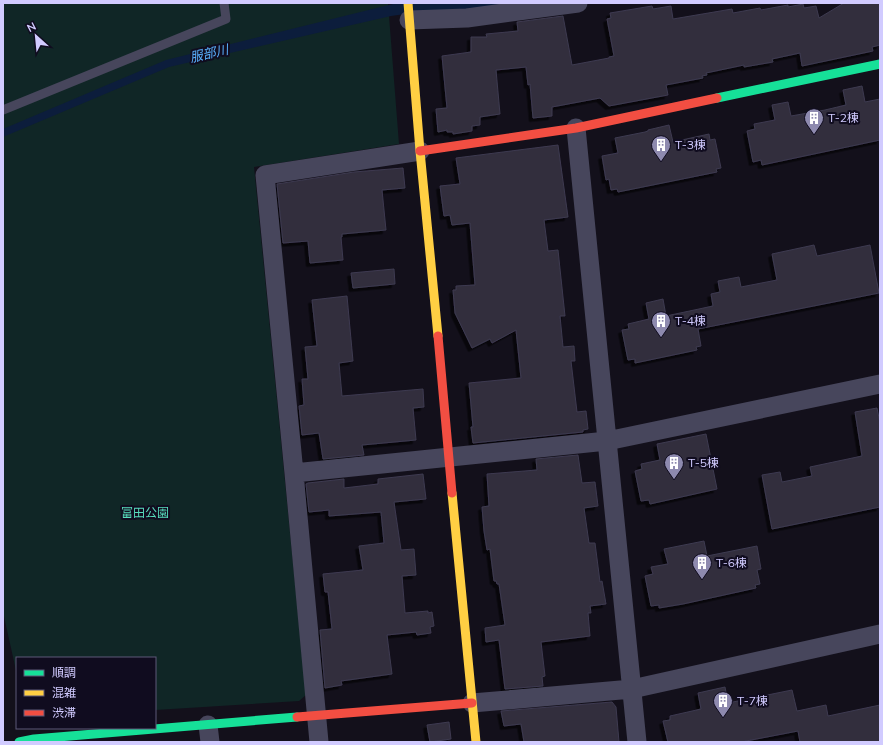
<svg xmlns="http://www.w3.org/2000/svg" width="883" height="745" font-family="Mulish,'Noto Sans JP',sans-serif">
  <defs>
    <filter id="shadow"><feDropShadow dx="-3.5" dy="3.5" stdDeviation="0" flood-color="#0009"/></filter>
  </defs>
  <rect width="100%" height="100%" fill="#13101b"/>
  <path fill="#102626" d="M3,3H388L399,144L254,167L306,695L299,701L155,710V658H17V675L3,612Z"/>
  <path fill="#0c1d3c" d="M397,3H525L466,10L427,11L391,16L169,67L3,137V129L166,60Z"/>
  <path fill="#312e3e" stroke="#3e3a50" filter="url(#shadow)" d="M844,3H880V45L872,47L873,51L802,66L800,53L772,59L773,62L744,67V65L706,73L707,75L702,76L703,78L666,85L668,95L609,106L600,98L552,107V116L533,118L530,84L528,85L526,67L496,70L500,114L480,117V125L472,126V131L453,134V132H447V130L438,132L436,109L447,108L442,56L471,52V37H487L486,34L518,31L517,22L563,16L572,65L609,58V57L614,56L607,19L611,18L610,13L652,6L653,9L671,6L673,19L732,9L733,13L760,8L761,10L788,5V7L803,4L804,8L816,6L819,18Z
    M862,86L865,102L880,99V140L762,165L761,160L753,162L747,131L755,129L754,124L775,120L772,105L788,102L791,116L825,110L846,105L843,90Z
    M669,125L673,142L709,134L710,140L715,139L721,168L716,169L717,172L618,192L617,189L611,190L609,179L606,180L602,156L618,153L615,138L645,132L648,131V130Z
    M558,145L568,217L544,220L548,251L558,250L565,316H560L563,347L574,346L575,361H571L577,412L586,411L588,429L583,430V432L473,443L471,427H473L469,383L521,378L516,330L492,343L490,339L472,348L455,313L453,290H456V286L475,285L470,223L452,225L450,215L444,216L440,186L460,184L456,158Z
    M403,168L405,188L382,190L386,230L342,234V237H341L343,260L310,263L308,241L283,243L277,184L354,172Z
    M814,245L817,256L870,245L879,293L698,329L701,346L696,347L697,350L635,363V359L628,360L622,330L629,329L628,324L649,319L646,303L663,299L666,316L713,306L711,294L720,292L718,281L739,277L741,287L777,280L772,254Z
    M394,269L395,284L353,288L351,273Z
    M347,296L353,361L339,363L342,396L423,389L424,407L413,408L416,440L362,445L364,455L323,459L319,433L302,435L299,406L304,405L302,379H308L305,347L317,346L312,300Z
    M877,408L880,423V507L772,529L762,475L780,472L782,482L812,476L810,467L862,456L855,412Z
    M706,434L717,489L650,504L649,500L641,501L635,471L642,469L641,464L660,460L657,444Z
    M578,455L582,483L595,482L598,506L584,508L589,543H595L600,582L602,581L606,604L590,606L591,613H588L590,636L541,642L545,676L542,677L543,686L505,689L499,640L486,642L485,628L505,625L499,584H497L496,581H494L490,549L487,550L484,531L482,507L489,506L487,474L537,470L536,459Z
    M423,474L426,499L394,502L401,550L414,549L416,575L402,576L405,613L428,611V613L432,612L434,626L430,627L431,633L417,635L416,632L387,635L392,674L341,681L342,685L325,688L320,630L332,629L328,592H325L323,574L363,570L359,546L384,543L381,512L329,516V510L309,512L306,484L308,483L344,479V488L378,484V479Z
    M704,541L707,556L757,546L761,569L757,570L760,584L755,585L756,588L683,604L659,608V605L651,606L645,576L653,574L651,567L668,564L664,549Z
    M725,687L728,703L792,690L797,711L826,705L828,716L880,705V742H800L798,731L741,742H668L663,721L670,720V716L701,709L698,693Z
    M612,702L616,707L619,742H524L521,724L504,726L501,711Z
    M449,722L451,739L430,742L427,725Z"/>
  <g fill="none" stroke-linecap="round" stroke-linejoin="round">
    <path stroke="#47465c" stroke-width="9" d="M3,110L226,19L224,3"/>
    <path stroke="#47465c" stroke-width="19" d="M409,20L467,18L578,3
      M576,128L637,742
      M294,473L607,441L880,384
      M472,703L632,689L880,634
      M208,725L210,742
      M319,742L294,473L265,175L420,151"/>
    <path stroke="#16e098" stroke-width="9" d="M717,98L880,64
      M19,742L34,739L297,717"/>
    <path stroke="#ffcf43" stroke-width="9" d="M408,3L420,151L438,336
      M452,493L476,742"/>
    <path stroke="#f24e42" stroke-width="9" d="M420,151L576,128L717,98
      M438,336L452,493
      M297,717L472,703"/>
  </g>
  <defs>
    <g id="building-pin" transform="scale(1)"><path d="M0 17L-7.5 6A9.5 9.5 0 1 1 7.5 6Z" fill="#8e8aaf" stroke="#100c1f"/><path d="M-4-6H4V6H1V3H-1V6H-4ZM-2.5-4.3h1.7v1.8h-1.7ZM.8-4.3h1.7v1.8H.8ZM-2.5-1h1.7V.8h-1.7ZM.8-1h1.7V.8H.8Z" fill="#fff"/></g>
  </defs>
  <g fill-rule="evenodd">
    <use href="#building-pin" x="814" y="118"/>
    <use href="#building-pin" x="661" y="145"/>
    <use href="#building-pin" x="661" y="321"/>
    <use href="#building-pin" x="674" y="463"/>
    <use href="#building-pin" x="702" y="563"/>
    <use href="#building-pin" x="723" y="701"/>
  </g>
  <g text-anchor="middle" stroke-width="4" stroke-linejoin="round" paint-order="stroke">
    <g font-size="12" fill="#d1cbff" stroke="#100c1f" text-anchor="start">
      <text x="828" y="122">T-2棟</text>
      <text x="675" y="149">T-3棟</text>
      <text x="675" y="325">T-4棟</text>
      <text x="688" y="467">T-5棟</text>
      <text x="716" y="567">T-6棟</text>
      <text x="737" y="705">T-7棟</text>
    </g>
    <g font-size="12" fill="#58ddbd" stroke="#100c1f">
      <text x="145" y="517">富田公園</text>
    </g>
    <g font-size="13" font-style="italic" fill="#5ab1fe" stroke="#100c1f">
      <text transform="translate(209 53) rotate(-13)" y="5">服部川</text>
    </g>
  </g>
  <rect width="883" height="745" fill="none" stroke="#d1cbff" stroke-width="8"/>
  <rect x="16" y="657" width="140" height="72" fill="#100c1f" stroke="#5d5879"/>
  <rect x="24" y="670" width="20" height="6" fill="#16e098" stroke="#5d5879"/>
  <text x="52" y="677" font-size="12" fill="#d1cbff">順調</text>
  <rect x="24" y="690" width="20" height="6" fill="#ffcf43" stroke="#5d5879"/>
  <text x="52" y="697" font-size="12" fill="#d1cbff">混雑</text>
  <rect x="24" y="710" width="20" height="6" fill="#f24e42" stroke="#5d5879"/>
  <text x="52" y="717" font-size="12" fill="#d1cbff">渋滞</text>
  <g transform="translate(36 36) rotate(333)" stroke="#100c1f" stroke-width="3" paint-order="stroke">
  <path d="M0-3L7 15L0 10L-7 15Z" fill="#d1cbff"/>
  <text y="-6" font-size="11" font-weight="bold" text-anchor="middle" fill="#d1cbff">N</text>
  </g>
</svg>
